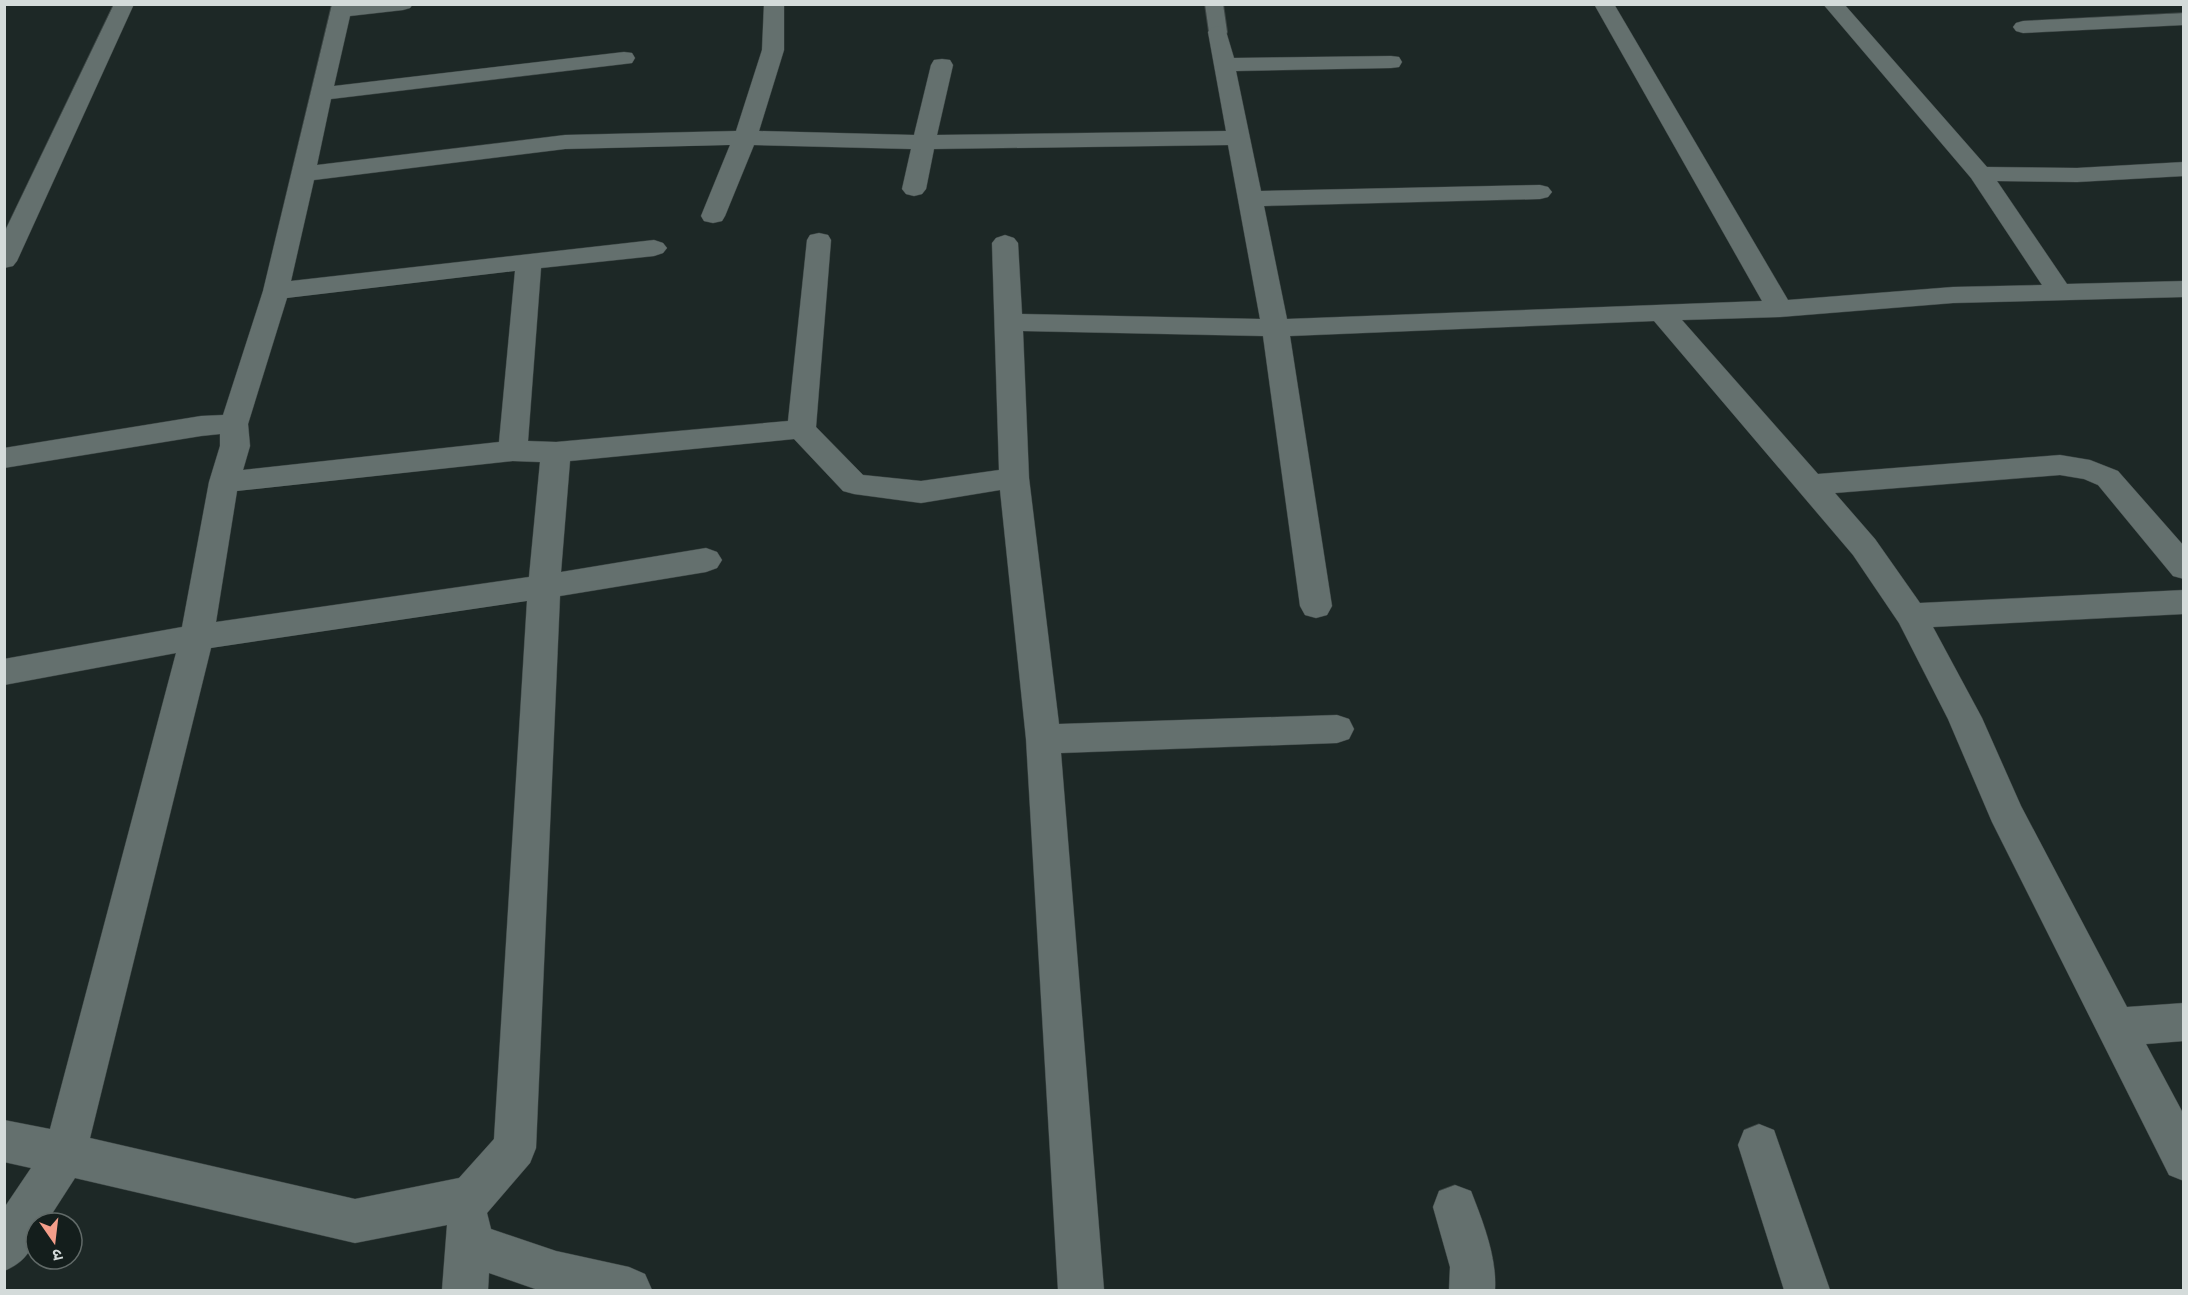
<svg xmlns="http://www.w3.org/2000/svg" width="2188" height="1295" font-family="'Open Sans','Noto Sans Devanagari',sans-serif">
  <rect width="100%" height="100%" fill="#1d2826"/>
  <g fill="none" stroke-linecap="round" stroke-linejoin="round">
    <g stroke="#3c4544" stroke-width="2">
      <path id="service" d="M1205,4H1223L1227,32L1225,36H1211L1209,32Z"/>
    </g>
    <g stroke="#3c4544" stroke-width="1">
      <path id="minor" d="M114,4H134L17,261L13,266L4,268V233Z
        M332,4H413L410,8L403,10L350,16L334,86L624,52L632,53L635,58L632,63L624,64L331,99L317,165L565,135L736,131L762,50L764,4H784V50L759,131L914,135L931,65L934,60L942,59L950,60L953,65L937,135L1226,131L1208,32L1211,28L1218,26L1225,28L1234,58L1391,56L1399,57L1402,62L1399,67L1391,68L1236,71L1261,191L1540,185L1548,187L1552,192L1548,197L1540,199L1264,206L1287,319L1762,301L1594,4H1614L1788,300L1953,287L2042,285L1971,178L1823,4H1844L1987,167L2077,168L2184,162V176L2077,182L1997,181L2067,284L2184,281V297L1953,303L1780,317L1682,320L1818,474L2060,455L2090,460L2118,471L2184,546V579L2173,576L2098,485L2084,479L2060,475L1835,493L1875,539L1920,603L2184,590V614L1933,627L1982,718L2021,806L2127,1007L2184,1003V1041L2146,1044L2184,1115V1181L2169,1175L1992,822L1948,719L1899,623L1853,555L1654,321L1290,336L1332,606L1327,615L1316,618L1305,615L1300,606L1263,336L1023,331L1029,478L1059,724L1337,715L1349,719L1354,729L1349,739L1337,743L1061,753L1104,1290H1058L1026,739L1000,490L921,503L854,494L843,491L794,439L570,461L561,572L706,548L717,552L722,560L717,568L706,572L560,596L536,1148L530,1163L487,1213L491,1229L556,1251L629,1267L645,1274L652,1290H538L489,1273L488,1290H442L447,1225L355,1243L75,1178L46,1223H36C36,1247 26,1262 4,1271V1208L31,1168L4,1162V1120L50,1129L176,653L4,685V659L182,627L209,482L220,446V434L201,436L4,468V448L201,416L223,415L263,291ZM730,145L701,216L704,221L713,223L722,221L725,216L754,145L911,149L902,189L906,194L914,196L922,194L926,189L934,149L1228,145L1260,319L1022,314L1018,243L1014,238L1005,235L996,238L992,243L999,470L921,481L863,475L816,427L831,240L828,235L819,233L810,235L807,240L788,421L556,442L528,441L541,268L654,256L663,253L667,248L663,243L654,240L291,281L314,180L565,149ZM515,271L499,442L243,470L250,446L248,424L287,298ZM513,461L540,462L529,577L216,622L237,491ZM527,601L494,1139L459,1178L355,1199L90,1138L211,648Z
        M2184,13V25L2023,33L2016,31L2013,27L2016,23L2023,21Z
        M1759,1124L1774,1130L1830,1290H1784L1738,1145L1744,1130Z
        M1455,1185L1471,1191C1483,1222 1497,1257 1495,1290H1449L1450,1267L1433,1207L1439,1191Z"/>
    </g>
    <use href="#service" fill="#64706e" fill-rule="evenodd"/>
    <use href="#minor" fill="#64706e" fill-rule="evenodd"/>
  </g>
  <rect width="2188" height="1295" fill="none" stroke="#d4dbda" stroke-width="12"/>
  <g transform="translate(54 1241) rotate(166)"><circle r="28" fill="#141e1c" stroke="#616a68" stroke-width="1.5"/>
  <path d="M0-4.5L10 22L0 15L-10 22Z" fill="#f49e8a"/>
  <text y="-9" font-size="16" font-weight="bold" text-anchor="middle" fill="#d4dbda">उ</text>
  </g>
</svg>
